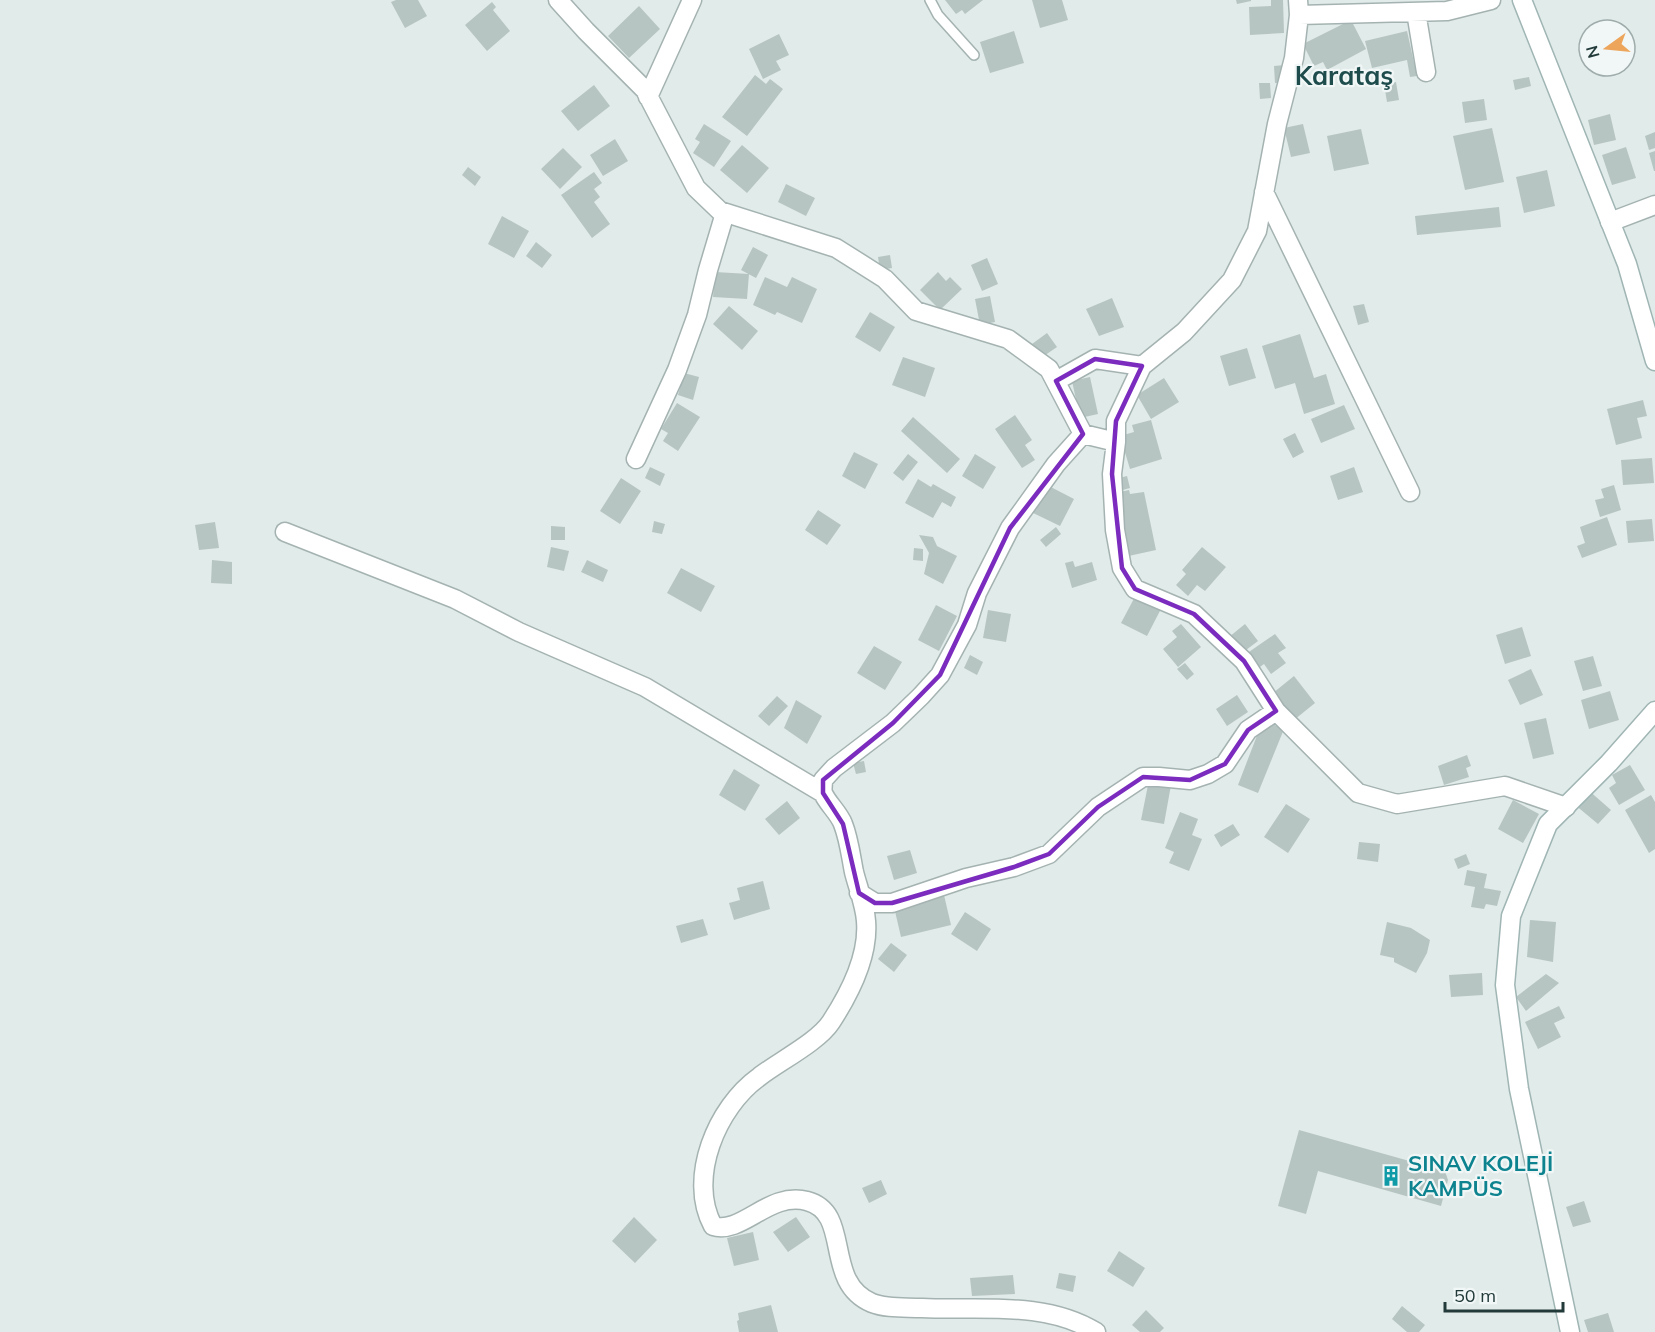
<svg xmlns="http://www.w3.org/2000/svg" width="1655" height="1332" font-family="Mulish,sans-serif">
  <rect width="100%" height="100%" fill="#e1ebe9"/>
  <path fill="#b6c5c2" d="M396,0H418L427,16L405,28L391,2Z
    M945,0H983L965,14L962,10L956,14Z
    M1032,0H1062L1068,20L1040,28Z
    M1236,0H1251V1L1237,4Z
    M1271,0H1283L1284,33L1250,35L1249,7L1271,6Z
    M492,2L496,7L493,10L510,31L487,51L465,25Z
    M639,6L660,29L629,58L608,36Z
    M1351,20L1366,49L1327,70L1323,62L1314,66L1303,44Z
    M1014,31L1024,63L990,73L980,42Z
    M1407,31L1417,76L1410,77L1407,60L1372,68L1365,41Z
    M779,34L789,55L776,61L781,70L763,79L749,49Z
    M1285,65L1286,82L1275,83L1274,66Z
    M755,75L766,84L770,79L783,89L747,136L722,117Z
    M1529,77L1531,86L1515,90L1513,80Z
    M1396,82L1399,100L1387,102L1384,84Z
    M1259,83H1270L1271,98L1260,99Z
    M594,85L610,106L578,131L561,111Z
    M1484,99L1487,120L1465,123L1462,102Z
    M1610,114L1616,140L1594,145L1588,120Z
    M704,124L731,141L714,167L693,153L700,142L695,139Z
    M1303,124L1310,153L1291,157L1284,128Z
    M1492,128L1504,182L1465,190L1453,136Z
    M1361,129L1369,164L1334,171L1327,136Z
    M1655,132V148L1649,150L1645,136Z
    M615,139L628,161L603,176L590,155Z
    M742,145L769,168L747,193L720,170Z
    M1626,147L1636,178L1612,185L1602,155Z
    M563,148L582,167L560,189L541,169Z
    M1655,151V171H1654L1649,153Z
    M468,167L481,177L475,186L462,175Z
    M1547,170L1555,206L1524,213L1516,177Z
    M594,172L602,183L594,189L600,197L594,202L610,224L592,238L561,195Z
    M786,184L815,198L806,216L778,202Z
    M1499,207L1501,227L1417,235L1415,216Z
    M502,216L529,231L514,258L488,244Z
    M536,242L552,255L542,268L526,256Z
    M753,247L768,255L756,278L741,270Z
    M890,255L892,268L880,270L878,257Z
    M987,258L998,284L982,291L971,265Z
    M715,272L749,274L747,299L713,297Z
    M938,272L946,281L950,277L962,289L940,310L920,290Z
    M765,277L787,287L792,277L817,289L802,323L777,312L775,315L753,305Z
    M990,296L995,322L980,325L975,299Z
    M1112,298L1124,327L1099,336L1086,309Z
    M1364,304L1369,322L1358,325L1353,306Z
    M729,306L758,331L742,350L713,324Z
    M870,312L895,327L880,352L855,337Z
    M1047,333L1057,347L1041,358L1032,344Z
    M1300,334L1314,378L1326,374L1335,404L1304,414L1295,383L1275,389L1262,346Z
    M1247,348L1256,378L1229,386L1220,356Z
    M903,357L935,368L925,397L892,385Z
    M684,373L699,377L693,400L678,395Z
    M1090,377L1098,414L1080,418L1072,381Z
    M1164,378L1179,402L1151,419L1137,395Z
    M1643,400L1647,416L1637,418L1642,438L1616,445L1607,409Z
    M677,403L700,417L678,451L663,441L668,433L661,429Z
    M1344,405L1355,429L1321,443L1311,419Z
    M1015,415L1032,440L1025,445L1035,460L1022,468L995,429Z
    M913,417L960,459L947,473L901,431Z
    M1151,420L1162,459L1130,469L1120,436L1134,432L1132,425Z
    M1295,433L1304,452L1293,458L1283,439Z
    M854,452L878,464L865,489L842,476Z
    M908,454L918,462L903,481L893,473Z
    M975,454L996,467L983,489L962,476Z
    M1652,458L1654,483L1623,485L1621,460Z
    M650,467L665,474L660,486L645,478Z
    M1354,467L1363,492L1338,500L1330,476Z
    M1127,476L1130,488L1119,491L1116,479Z
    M621,478L641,491L620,524L600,511Z
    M918,479L931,487L933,484L956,497L951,507L942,502L933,518L905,503Z
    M1043,483L1074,499L1060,526L1029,511Z
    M1614,485L1621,510L1600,517L1595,500L1604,498L1601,489Z
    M1129,490L1130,494L1144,492L1156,550L1124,557L1115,493Z
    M818,510L841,525L827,545L805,530Z
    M1607,517L1617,545L1582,558L1577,546L1585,543L1580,527Z
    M1652,519L1654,541L1628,543L1626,521Z
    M654,521L665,524L662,534L652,532Z
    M215,522L219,548L199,550L195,525Z
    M551,526L565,527V540H551Z
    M1056,527L1061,534L1046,547L1040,540Z
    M919,535L933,537L937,546L957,556L943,584L924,574L929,553Z
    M551,547L569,551L564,571L547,567Z
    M1202,547L1226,567L1205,591L1197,585L1188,596L1176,585L1186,574L1182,570Z
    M914,548L923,549V561L913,560Z
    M212,560L232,562V584L211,583Z
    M587,560L608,570L603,582L581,572Z
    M1073,561L1075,567L1092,562L1097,580L1072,588L1065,563Z
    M681,568L715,586L701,612L667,593Z
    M1138,591L1163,605L1147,636L1121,623Z
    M936,605L957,616L939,651L918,640Z
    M988,610L1011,614L1006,642L983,638Z
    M1181,624L1201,647L1178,667L1163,649L1177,637L1172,631Z
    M1245,624L1258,641L1242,653L1229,637Z
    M1522,627L1531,656L1505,664L1496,635Z
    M1275,634L1286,648L1278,653L1286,663L1271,674L1264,664L1257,669L1246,654Z
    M874,646L902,662L885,690L857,673Z
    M970,655L983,662L977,675L964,668Z
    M1593,656L1602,686L1583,691L1574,661Z
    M1185,663L1194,674L1187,680L1177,669Z
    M1531,669L1543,695L1520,705L1508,680Z
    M1294,676L1315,703L1294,720L1273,693Z
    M1610,691L1619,720L1589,729L1581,700Z
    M1237,695L1248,712L1227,726L1216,709Z
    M777,696L788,706L769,726L758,716Z
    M796,700L822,716L807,744L784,728Z
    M1546,718L1554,754L1533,759L1524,723Z
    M1263,720L1284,729L1258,793L1238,785Z
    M1467,755L1471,766L1466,768L1469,777L1444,785L1438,766Z
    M864,761L866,772L856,774L853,763Z
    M1630,765L1645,790L1619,805L1609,788L1616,783L1612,775Z
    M734,769L760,785L745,811L719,795Z
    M1149,780L1171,785L1164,824L1141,820Z
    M1587,789L1611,810L1598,824L1574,804Z
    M1651,795L1655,802V849L1649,853L1625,810Z
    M1513,800L1539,814L1523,843L1498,829Z
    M787,801L800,818L779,835L765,819Z
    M1286,804L1310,819L1288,853L1264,837Z
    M1180,812L1198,819L1192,835L1202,839L1189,871L1169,863L1174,852L1165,848Z
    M1233,824L1240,835L1221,847L1214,835Z
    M1359,842L1380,844L1378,862L1357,859Z
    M910,850L917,873L894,880L887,856Z
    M1466,854L1470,864L1458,869L1454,859Z
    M1467,870L1487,874L1484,888L1501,891L1497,906L1486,904L1484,909L1471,907L1475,887L1464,885Z
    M763,881L770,909L734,920L729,903L740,900L737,888Z
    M944,895L951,925L901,937L894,907Z
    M965,912L991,929L977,951L951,934Z
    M703,919L708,935L681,943L676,926Z
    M1530,920L1556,922L1553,962L1527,957Z
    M1387,922L1411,928L1430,940L1427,953L1416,973L1394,962V958L1380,955Z
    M891,943L907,955L894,972L878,959Z
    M1482,973L1483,995L1451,997L1449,975Z
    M1546,974L1559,983L1526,1011L1516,997Z
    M1559,1006L1565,1018L1554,1023L1561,1037L1538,1049L1525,1022Z
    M1299,1130L1445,1171L1448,1180L1441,1206L1318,1171L1306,1214L1278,1206Z
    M881,1180L887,1194L869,1203L862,1188Z
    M1584,1201L1591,1222L1573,1227L1566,1207Z
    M634,1217L657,1240L635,1263L612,1241Z
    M796,1217L810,1237L788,1252L773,1232Z
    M753,1232L759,1260L734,1266L727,1238Z
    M1119,1251L1145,1268L1133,1287L1107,1271Z
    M1059,1273L1076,1276L1073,1292L1056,1288Z
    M1013,1275L1015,1294L972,1296L970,1278Z
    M771,1305L778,1332H739L737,1321L739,1320L738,1313Z
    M1402,1306L1425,1325L1419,1332H1407L1392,1319Z
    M1146,1310L1164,1328L1160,1332H1140L1132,1325Z
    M1608,1313L1614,1332H1588L1584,1320Z"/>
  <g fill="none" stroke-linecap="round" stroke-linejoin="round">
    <g stroke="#a4b3b1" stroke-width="12">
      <path id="lane" d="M930,0L938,15L974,55"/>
    </g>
    <g stroke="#a4b3b1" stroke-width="21">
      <path id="street" d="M558,0L586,31L645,90L696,188L720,211L836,248L885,279L916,311L1008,339L1049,369L1083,434L1116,442
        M1298,0L1299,15L1294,58L1277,124L1257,231L1232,280L1184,332L1142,366L1116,421V442L1112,474L1115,530L1122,568L1135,589L1194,614L1244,661L1276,711L1358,793L1397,804L1505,786L1566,807
        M1416,12L1426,72
        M1299,15L1447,11L1491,0
        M648,97L692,0
        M1264,192L1410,492
        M1610,222L1655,205
        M1056,381L1095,359L1142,366
        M1083,434L1056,464L1010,528L977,593L967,625L940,675L921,696L893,723L834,768L823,780C823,784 822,790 823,793C827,803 839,813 843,824C849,839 851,857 854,872C858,888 865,905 866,921C869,956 850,993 831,1022C818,1042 778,1062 759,1077C717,1107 687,1178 713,1226C742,1235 769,1191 807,1201C853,1213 822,1282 872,1303C887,1309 906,1307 922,1308C979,1311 1044,1300 1096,1332
        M636,459L677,370L697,315L708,270L725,213
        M285,532L455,599L519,632L645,687L823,793
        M859,893L875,903H892L966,878L1014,867L1049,854L1098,807L1143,777H1159L1190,780L1208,774L1225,764L1248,730L1276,711"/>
    </g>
    <g stroke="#a0b6b4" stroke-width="21">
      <path id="secondary" d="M1522,0L1627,264L1655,361
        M1570,1332L1519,1089L1505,985L1511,916L1548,824L1609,763L1655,711"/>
    </g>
    <use href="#lane" stroke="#fff" stroke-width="9"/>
    <use href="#street" stroke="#fff" stroke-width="18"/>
    <use href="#secondary" stroke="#fff" stroke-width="18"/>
  </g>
  <path fill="none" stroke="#7b2cbf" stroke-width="4.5" stroke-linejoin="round" d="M1095,359L1142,366L1116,421L1112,474L1122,568L1135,589L1194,614L1244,661L1276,711L1248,730L1225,764L1190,780L1143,777L1098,807L1049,854L1014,867L892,903H875L859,893L843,824L823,793V780L893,723L940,675L1010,528L1083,434L1056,381Z"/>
  <defs>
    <g id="building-bare" transform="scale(1.62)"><path d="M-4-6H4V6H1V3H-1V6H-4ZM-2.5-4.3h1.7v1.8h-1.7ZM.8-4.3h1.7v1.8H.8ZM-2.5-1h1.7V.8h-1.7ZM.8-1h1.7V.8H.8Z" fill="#0f9aa8" stroke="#f1f7f6" stroke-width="2.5" paint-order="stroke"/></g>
  </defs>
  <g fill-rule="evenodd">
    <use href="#building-bare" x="1391" y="1176"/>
  </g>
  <g text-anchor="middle" stroke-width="4.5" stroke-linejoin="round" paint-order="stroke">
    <g font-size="22" font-weight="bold" fill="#0d838f" stroke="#f1f7f6" text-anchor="start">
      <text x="1408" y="1171">SINAV KOLEJİ<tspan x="1408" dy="25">KAMPÜS</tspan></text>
    </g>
    <g font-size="26" font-weight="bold" fill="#1e4b4c" stroke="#f1f7f6">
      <text x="1344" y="85">Karataş</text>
    </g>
  </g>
  <g transform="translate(1607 48) rotate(255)"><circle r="28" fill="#f1f7f6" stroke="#9eacab" stroke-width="1.5"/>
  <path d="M0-4.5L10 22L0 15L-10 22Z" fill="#eda55c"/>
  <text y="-9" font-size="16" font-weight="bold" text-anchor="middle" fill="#223b3a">N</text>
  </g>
  <path d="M1445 1302v9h118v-9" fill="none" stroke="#223b3a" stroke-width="3"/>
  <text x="1454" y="1302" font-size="18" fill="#223b3a" stroke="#f1f7f6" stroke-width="4.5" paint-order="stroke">50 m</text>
</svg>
